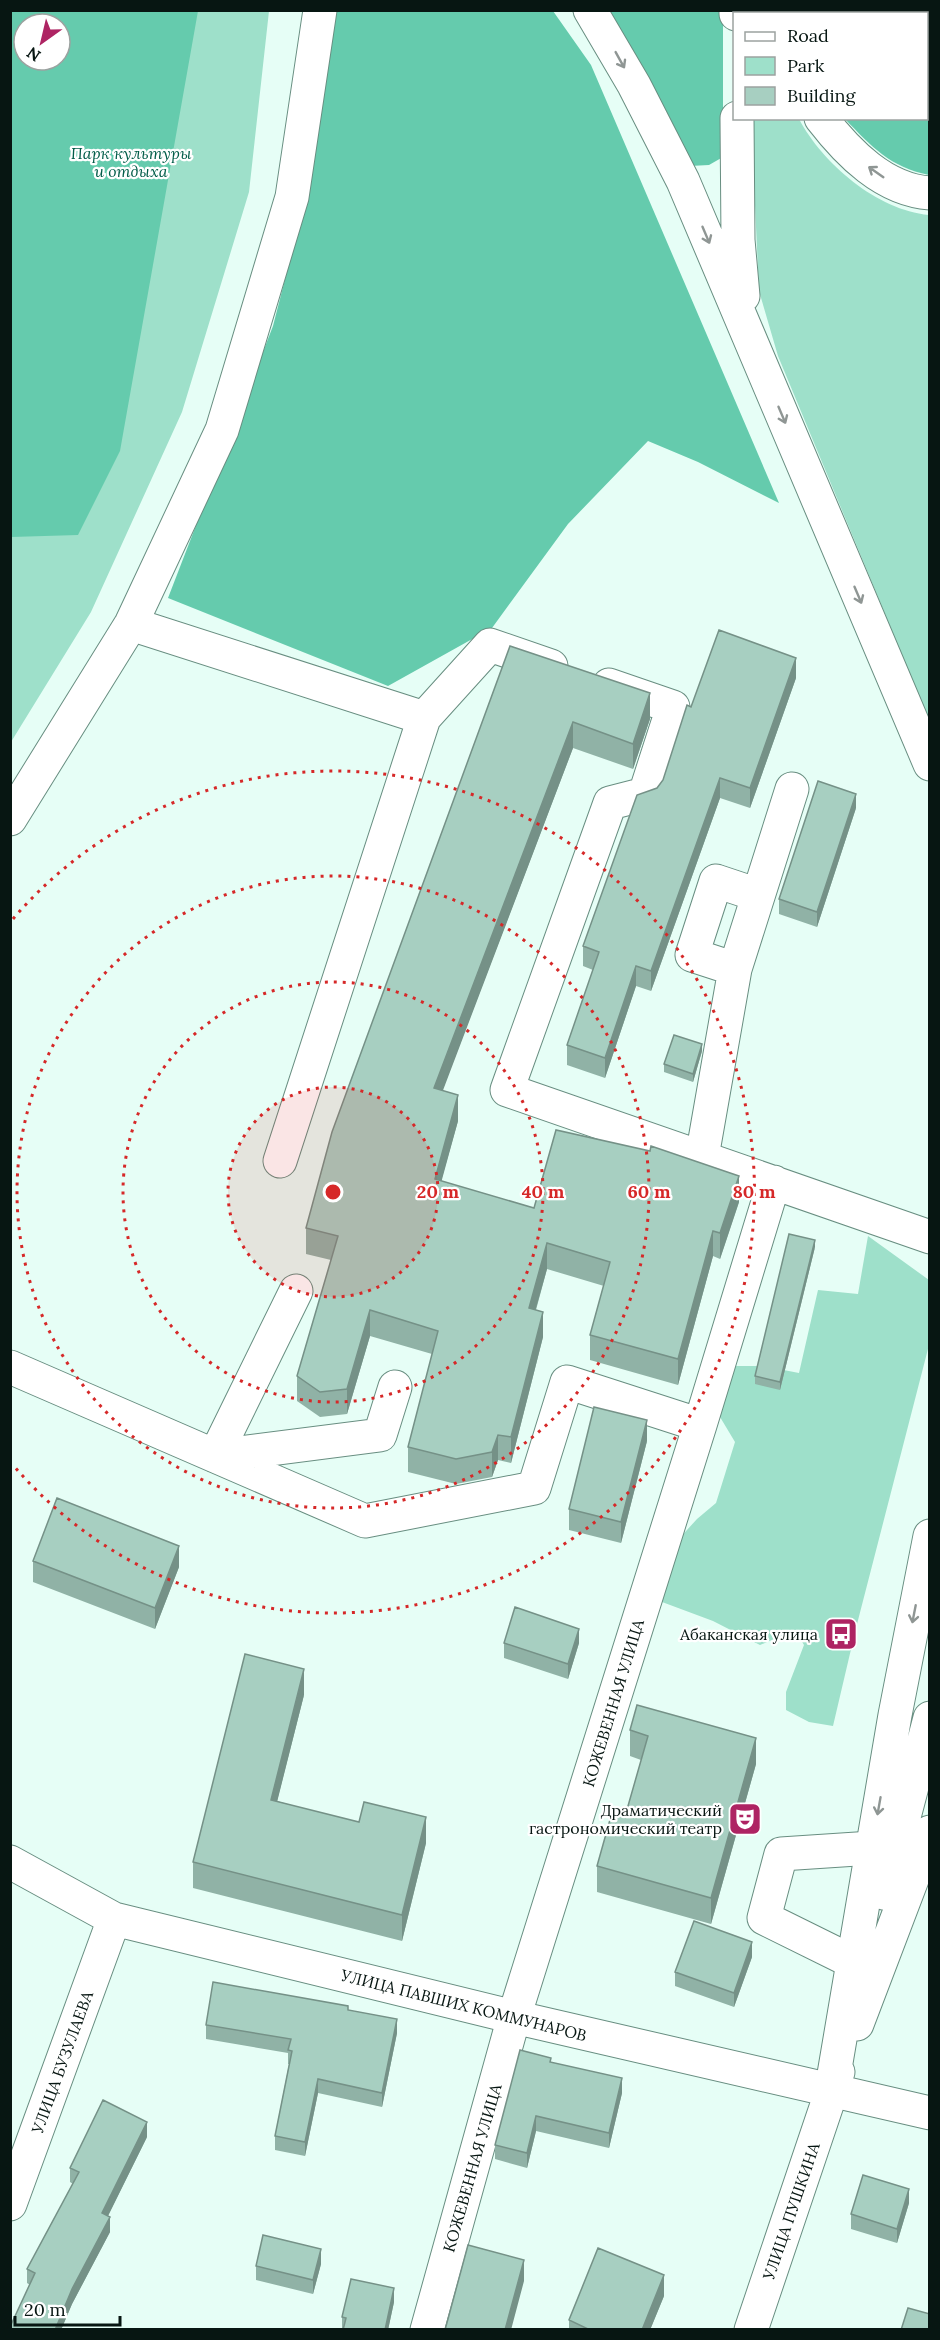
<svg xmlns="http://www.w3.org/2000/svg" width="940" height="2340" font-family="Lora,serif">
  <rect width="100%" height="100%" fill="#e6fef6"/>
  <path fill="#9ee0ca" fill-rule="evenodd" d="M11,11H269L249,192L182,412L91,612L11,742ZM24,24H60V60H24Z
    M751,119H799C823,164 877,210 929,215V720L778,356L759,291Z
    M868,1236L929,1280V1345L856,1628L833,1726L809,1722L786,1710V1692L804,1645L795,1630L760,1645L713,1621L654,1599L666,1553L697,1519L716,1503L735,1442L714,1407L732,1366H763L799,1373L818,1290L858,1294Z"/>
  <path fill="#65cbad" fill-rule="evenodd" d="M10,11H198L120,451L78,535L11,537ZM24,24H60V60H24Z
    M328,11H553L591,65L779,503L698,462L648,441L568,524L492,628L388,686L168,598L273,326L300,221Z
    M602,11H723V157L709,165L690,166Z
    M796,11H929V175C890,167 872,147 845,119L926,118V14H797Z"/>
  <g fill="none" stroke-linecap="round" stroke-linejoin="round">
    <g stroke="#688e81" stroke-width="35">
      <path id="minor" d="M131,624L424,718L280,1161
        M609,685L673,707L645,794L610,803L507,1090L930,1237
        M424,718L490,645L551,666
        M10,819L131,624L222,430L292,197L320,10
        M735,969L692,955L716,881L758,895
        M702,1157L735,969L792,789
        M296,1291L215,1456L380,1435L395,1387
        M10,1367L365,1521L534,1488L567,1382L700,1425
        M10,1862L114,1919L514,2017L930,2113
        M853,1962L764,1918L781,1854L872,1848
        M10,2204L114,1919
        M427,2330L514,2017L700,1425L774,1182"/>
    </g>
    <g stroke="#688e81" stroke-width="35">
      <path id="major" d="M590,10L634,85L683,181L930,764
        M736,10V14
        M777,10L778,14
        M737,118L738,240L743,296
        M821,118C848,153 884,190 930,193
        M884,1893L930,1718
        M857,2024L930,1832
        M831,2092L895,1715L930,1536
        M751,2330L838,2072"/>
    </g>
    <use href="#minor" stroke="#fff" stroke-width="33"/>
    <use href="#major" stroke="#fff" stroke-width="33"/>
  </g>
  <path fill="#90b2a6" d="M510,646L650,719L633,769L573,748L442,1091L458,1121L441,1181L534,1208L739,1202L720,1259L713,1256L678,1385L590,1360V1335L604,1286L547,1269L536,1310L543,1337L511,1463L498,1460L492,1477L456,1484L408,1472V1447L432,1354L370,1336L347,1414L320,1417L297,1401V1376L331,1260L306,1254V1228Z
    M796,678L750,808L720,798L651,991L636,986L605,1078L567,1065V1045L593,970L583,966V946L657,788L663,780L691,707Z
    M856,808L817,927L779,914V899Z
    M702,1051L693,1082L664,1072V1064Z
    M815,1247L780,1390L755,1384V1376Z
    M647,1441L621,1543L569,1530V1509Z
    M33,1561L179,1567L155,1629L33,1582Z
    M504,1643H579L568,1679L504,1658Z
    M304,1695L277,1801L426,1843L402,1941L193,1888V1862Z
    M630,1730L756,1764L711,1924L597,1892V1866L626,1813L641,1760L630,1756Z
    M752,1957L734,2007L675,1986V1972Z
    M348,2010L397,2033L382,2107L318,2093L305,2156L275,2150V2136L289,2064H288V2053L206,2039V2025Z
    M551,2062L622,2093L609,2148L536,2131L527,2168L495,2159V2145Z
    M147,2137L108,2216L110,2232L72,2304L61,2330H10L30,2285L27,2283V2269L73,2184L70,2182V2168Z
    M909,2203L897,2243L851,2229V2214Z
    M321,2264L313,2294L256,2280V2266Z
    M664,2296L650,2330H569V2320Z
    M394,2302L388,2330H342V2317Z"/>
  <path fill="#759187" d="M796,658V678L750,808V788Z
    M650,693V719L633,769V744Z
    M573,722V748L434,1114V1088Z
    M720,778V798L651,991V971Z
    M856,794V808L817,927V912Z
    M636,966V986L605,1078V1058Z
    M702,1044V1051L693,1082V1074Z
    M458,1095V1121L435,1205V1179Z
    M739,1176V1202L720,1259V1233Z
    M713,1231V1256L678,1385V1359Z
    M815,1240V1247L780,1390V1382Z
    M547,1243V1269L529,1333V1308Z
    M370,1310V1336L347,1414V1389Z
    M543,1312V1337L511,1463V1437Z
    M647,1420V1441L621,1543V1522Z
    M498,1435V1460L492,1477V1452Z
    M179,1546V1567L155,1629V1608Z
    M579,1629V1643L568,1679V1664Z
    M304,1669V1695L271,1826V1800Z
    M756,1738V1764L711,1924V1898Z
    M426,1817V1843L402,1941V1915Z
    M752,1942V1957L734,2007V1993Z
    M397,2019V2033L382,2107V2093Z
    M622,2078V2093L609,2148V2133Z
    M318,2079V2093L305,2156V2142Z
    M536,2116V2131L527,2168V2153Z
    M147,2122V2137L102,2228V2213Z
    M909,2189V2203L897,2243V2229Z
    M110,2217V2232L72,2304L61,2330H55L72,2289Z
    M321,2249V2264L313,2294V2280Z
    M524,2260V2281L511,2330H505Z
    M664,2275V2296L650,2330H642Z
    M394,2288V2302L388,2330H385Z"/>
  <path fill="#a7cfc1" stroke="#759187" stroke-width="1.5" d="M719,630L796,658L750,788L720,778L651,971L636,966L605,1058L567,1045L599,952L583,946L637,795L657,788L663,780L687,705L691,707Z
    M510,646L650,693L633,744L573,722L434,1088L458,1095L435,1179L534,1208L556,1130L650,1151L651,1146L739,1176L720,1233L713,1231L678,1359L590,1335L610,1262L547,1243L529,1308L543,1312L511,1437L498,1435L492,1452L456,1459L408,1447L438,1331L370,1310L347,1389L320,1392L297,1376L338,1236L306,1228L332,1132Z
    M818,781L856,794L817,912L779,899Z
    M674,1035L702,1044L693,1074L664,1064Z
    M789,1234L815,1240L780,1382L755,1376Z
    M594,1407L647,1420L621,1522L569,1509Z
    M57,1498L179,1546L155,1608L33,1561Z
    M515,1607L579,1629L568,1664L504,1643Z
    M245,1654L304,1669L271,1800L359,1822L364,1802L426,1817L402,1915L193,1862Z
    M637,1705L756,1738L711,1898L597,1866L613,1809L626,1813L648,1736L630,1730Z
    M694,1921L752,1942L734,1993L675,1972Z
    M213,1982L348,2006V2010L397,2019L382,2093L318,2079L305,2142L275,2136L292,2051L288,2050L291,2039L206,2025Z
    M520,2050L551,2058L550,2062L622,2078L609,2133L536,2116L527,2153L495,2145Z
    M103,2100L147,2122L102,2213L110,2217L72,2289L55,2330H10V2327L35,2273L27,2269L79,2172L70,2168Z
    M863,2175L909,2189L897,2229L851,2214Z
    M263,2235L321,2249L313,2280L256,2266Z
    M468,2245L524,2260L505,2330H445Z
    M598,2248L664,2275L642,2330H590L569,2320Z
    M351,2279L394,2288L385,2330H343L346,2318L342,2317Z
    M908,2308L930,2314V2330H901Z"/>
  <defs><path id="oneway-shaft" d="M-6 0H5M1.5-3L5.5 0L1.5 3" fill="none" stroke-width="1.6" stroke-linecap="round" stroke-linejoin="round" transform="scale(1.5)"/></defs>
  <g stroke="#8f9694">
    <use href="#oneway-shaft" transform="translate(620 60) rotate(61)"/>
    <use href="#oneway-shaft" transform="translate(876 172) rotate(-145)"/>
    <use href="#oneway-shaft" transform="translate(706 235) rotate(67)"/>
    <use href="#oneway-shaft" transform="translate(782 415) rotate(67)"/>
    <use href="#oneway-shaft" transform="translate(858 595) rotate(67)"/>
    <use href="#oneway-shaft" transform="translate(914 1614) rotate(101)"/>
    <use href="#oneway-shaft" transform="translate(879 1806) rotate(100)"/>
  </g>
  <circle cx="333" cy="1192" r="105" fill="#d62828" fill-opacity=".12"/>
  <g fill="none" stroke="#d62828" stroke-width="3" stroke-dasharray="3 6">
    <circle cx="333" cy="1192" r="105"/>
    <circle cx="333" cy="1192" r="210"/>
    <circle cx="333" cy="1192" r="316"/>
    <path d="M13 919A421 421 0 1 1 13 1465"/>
  </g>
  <defs>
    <g id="bus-square" transform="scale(1.725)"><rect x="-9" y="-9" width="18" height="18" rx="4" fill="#ae2463" stroke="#fff"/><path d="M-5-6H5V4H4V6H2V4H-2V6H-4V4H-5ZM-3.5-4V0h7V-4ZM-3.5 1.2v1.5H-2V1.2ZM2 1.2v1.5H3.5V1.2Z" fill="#fff"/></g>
    <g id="theatre-square" transform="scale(1.725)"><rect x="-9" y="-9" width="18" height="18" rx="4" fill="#ae2463" stroke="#fff"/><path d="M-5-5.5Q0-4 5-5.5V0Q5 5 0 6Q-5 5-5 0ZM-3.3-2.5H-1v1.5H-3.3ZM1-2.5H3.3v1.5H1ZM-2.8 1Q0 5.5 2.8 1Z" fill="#fff"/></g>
  </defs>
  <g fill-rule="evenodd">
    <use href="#bus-square" x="841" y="1634"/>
    <use href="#theatre-square" x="745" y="1819"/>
  </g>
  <g text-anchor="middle" stroke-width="4.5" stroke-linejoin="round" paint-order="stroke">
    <g font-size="16" font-style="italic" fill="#015c48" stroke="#fff">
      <text x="131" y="159">Парк культуры<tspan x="131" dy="18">и отдыха</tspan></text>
    </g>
    <g font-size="16" fill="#071612" stroke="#fff" text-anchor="end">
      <text x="818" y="1640">Абаканская улица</text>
      <text x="722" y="1816">Драматический<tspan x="722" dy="18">гастрономический театр</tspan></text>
    </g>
    <g font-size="16" fill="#071612" stroke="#fff">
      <text transform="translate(613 1703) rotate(-73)" y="6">КОЖЕВЕННАЯ УЛИЦА</text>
      <text transform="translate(464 2005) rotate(14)" y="6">УЛИЦА ПАВШИХ КОММУНАРОВ</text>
      <text transform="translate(62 2062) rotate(-70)" y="6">УЛИЦА БУЗУЛАЕВА</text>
      <text transform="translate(472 2168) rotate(-74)" y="6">КОЖЕВЕННАЯ УЛИЦА</text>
      <text transform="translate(791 2211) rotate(-71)" y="6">УЛИЦА ПУШКИНА</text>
    </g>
  </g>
  <circle cx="333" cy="1192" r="9" fill="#d62828" stroke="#fff" stroke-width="3"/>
  <g font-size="18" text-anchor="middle" font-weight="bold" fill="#d62828" stroke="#fff" stroke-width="4.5" stroke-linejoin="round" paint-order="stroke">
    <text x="438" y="1198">20 m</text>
    <text x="543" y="1198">40 m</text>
    <text x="649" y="1198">60 m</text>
    <text x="754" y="1198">80 m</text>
  </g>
  <rect width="940" height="2340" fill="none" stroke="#071612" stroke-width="24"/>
  <rect x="733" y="12" width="195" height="108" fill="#ffffff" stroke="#9ca2a0" stroke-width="1.5"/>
  <rect x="745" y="32" width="30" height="9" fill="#ffffff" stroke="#9ca2a0" stroke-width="1.5"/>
  <text x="787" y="42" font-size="18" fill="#071612">Road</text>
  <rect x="745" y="57" width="30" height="18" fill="#9ee0ca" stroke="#9ca2a0" stroke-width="1.5"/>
  <text x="787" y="72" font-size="18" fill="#071612">Park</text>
  <rect x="745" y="87" width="30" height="18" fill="#a7cfc1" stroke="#9ca2a0" stroke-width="1.5"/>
  <text x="787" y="102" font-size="18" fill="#071612">Building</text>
  <g transform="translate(42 42) rotate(214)"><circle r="28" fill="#ffffff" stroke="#9ca2a0" stroke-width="1.5"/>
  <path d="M0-4.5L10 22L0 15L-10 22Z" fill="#ae2463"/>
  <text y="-9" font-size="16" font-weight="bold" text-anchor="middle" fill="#071612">N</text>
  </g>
  <path d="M15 2316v9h105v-9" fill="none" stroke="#071612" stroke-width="3"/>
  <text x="24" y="2316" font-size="18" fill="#071612" stroke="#ffffff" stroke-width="4.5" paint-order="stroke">20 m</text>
</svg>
